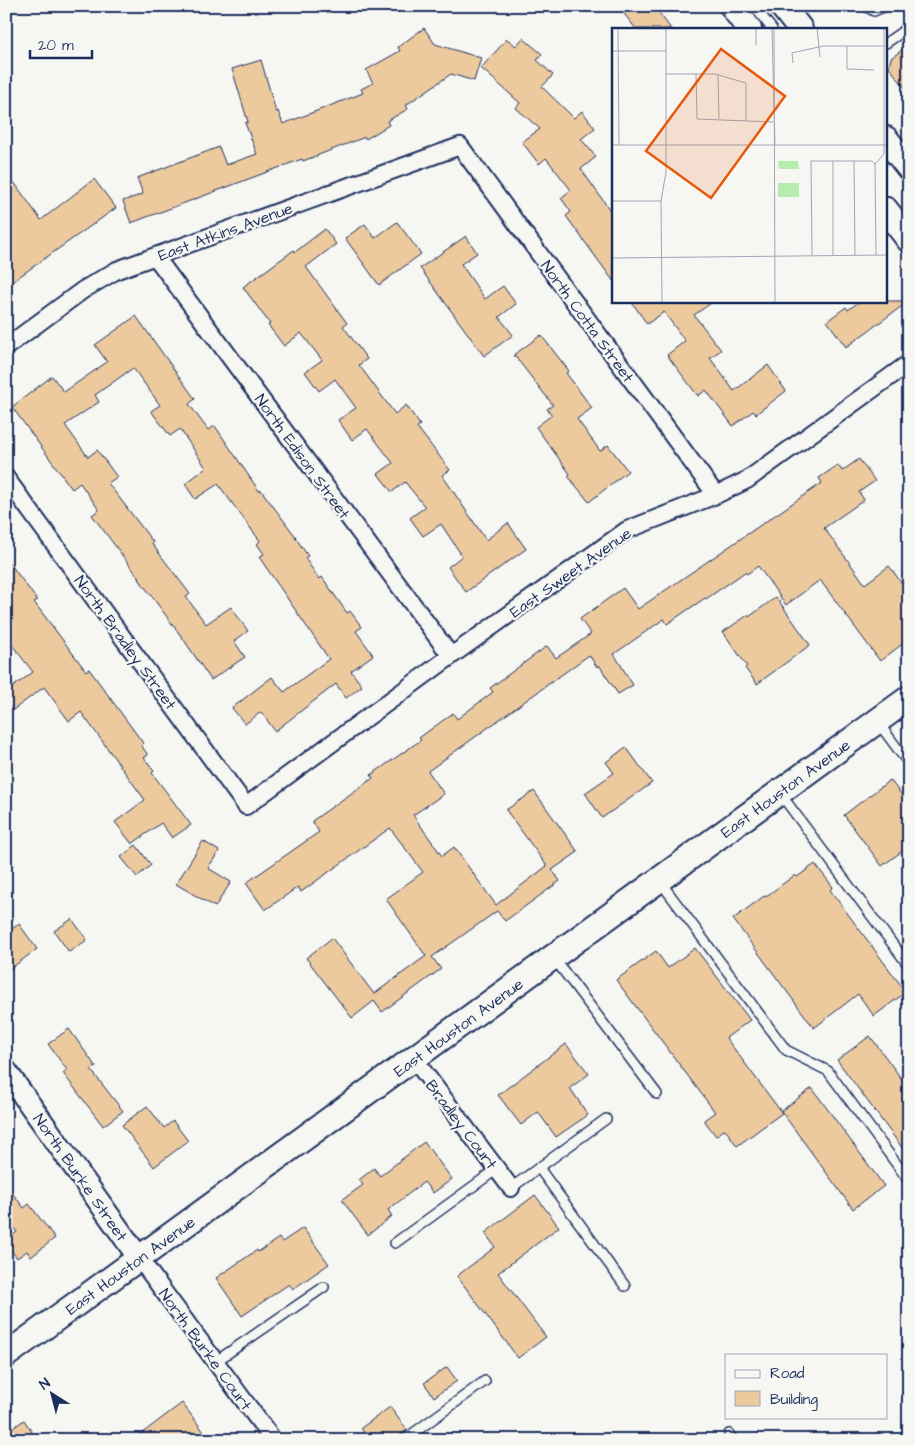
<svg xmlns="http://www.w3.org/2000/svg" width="915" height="1446" font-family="'Architects Daughter',sans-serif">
  <rect width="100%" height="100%" fill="#f6f6f2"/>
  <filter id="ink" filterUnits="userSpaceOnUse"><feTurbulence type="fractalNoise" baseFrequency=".02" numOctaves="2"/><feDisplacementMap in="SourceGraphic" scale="10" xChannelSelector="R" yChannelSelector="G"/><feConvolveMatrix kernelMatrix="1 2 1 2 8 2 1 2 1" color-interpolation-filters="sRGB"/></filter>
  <g filter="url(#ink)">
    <path fill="#edca9e" stroke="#1b2f5e" d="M618,6H654L671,29H636Z
      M424,28L435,44L481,58L474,81L451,74L406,105L408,109L387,121L389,125L366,139L365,137L303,161L302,159L131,223L123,201L143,194L137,178L219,147L226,165L257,154L245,123L248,122L232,69L261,60L276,112L278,111L283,124L363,93L361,89L373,83L366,70L400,51L398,47Z
      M523,38L542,54L537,60L553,75L542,87L574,118L582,111L595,128L581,139L596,157L581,169L614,216V282L566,216L571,212L561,198L571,190L546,158L539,164L522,142L540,129L516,108L520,103L481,68L507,39L516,46Z
      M909,45V93L889,67L891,58Z
      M6,171L41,220L94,179L116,208L6,286Z
      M397,222L421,254L379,285L345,238L365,224L375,238Z
      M325,229L336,244L306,267L347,323L343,326L367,359L359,365L395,414L406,405L420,425L417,427L450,470L442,475L486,540L508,523L526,549L466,592L448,567L462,556L441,524L423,536L410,518L425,507L405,482L392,492L378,474L393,463L367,429L352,440L338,420L356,408L335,379L319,391L305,372L322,360L301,333L284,346L268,325L270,324L243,287L294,250L295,252Z
      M466,236L477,253L461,264L485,299L503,286L516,304L499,317L513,335L484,356L420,268Z
      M631,301H714L694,315L721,350L710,358L734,391L768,365L786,391L756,414L753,411L733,426L706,390L698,396L667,355L685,341L664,312L647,324Z
      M860,301H909L846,347L827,321L846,307L848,310Z
      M136,316L195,399L189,404L208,430L215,426L259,491L261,490L296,537H295L308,556L305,558L319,579L322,577L347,613L350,611L362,627L356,631L373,655L351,671L362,686L346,698L336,684L275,731L261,712L245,724L232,708L272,677L284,692L329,659L259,557L264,554L257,544L260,541L218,484L195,499L185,484L206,468L180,429L170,436L151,411L160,405L133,368L95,395L99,402L65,425L88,457L97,450L117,477L108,483L153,542L152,544L190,594L186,597L206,624L231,607L248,631L234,641L245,657L211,680L184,640L139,579H140L92,515L99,510L80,483L72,489L12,407L52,376L64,392L107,362L95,345Z
      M541,335L569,371L566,373L592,408L577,419L600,451L608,445L628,471L589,502L568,476L570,474L536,427L552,415L547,409L553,405L514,355Z
      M859,459L875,481L859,492L864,500L824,528L865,584L889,566L909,593V639L880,661L820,580L786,605L758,566L747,574L745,572L706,599L705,598L667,624L664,619L614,654L633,685L618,694L599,665L597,667L589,655L428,771L444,794L413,815L442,856L454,847L496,905L547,866L506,810L534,791L578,852L552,870L560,881L505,921L497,911L432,957L441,969L382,1012L374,1001L352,1018L306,958L332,938L374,994L426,956L386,899L423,872L390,828L301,892L298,887L265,910L246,883L319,832L312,821L373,778L371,775L421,740L419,738L453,713L457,719L493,692L490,688L547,646L556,658L591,634L580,619L623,588L638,609L822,483L819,478L838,465L842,471Z
      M6,558L37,600L34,602L86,671L89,669L143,743L141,745L148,755L144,758L154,771L152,773L191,825L172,838L161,823L132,844L115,822L145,800L81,712L69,721L44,687L13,710L6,702V692L33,672L6,637Z
      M776,597L810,645L757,684L745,668L747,666L723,632L748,615L749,617Z
      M626,747L652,783L602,818L585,793L614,773L606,762Z
      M890,780L909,804V846L882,866L844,815Z
      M203,841L219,851L208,868L231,882L215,907L176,884Z
      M136,845L151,865L137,877L121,857Z
      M815,864L833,887L830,890L906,992L874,1016L858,994L814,1028L733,919L764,896L765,897L795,875L797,877Z
      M72,919L87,940L69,952L54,931Z
      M19,924L37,949L6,972V933Z
      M695,948L750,1020L726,1038L782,1113L737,1146L725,1129L716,1136L704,1120L715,1112L616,980L656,951L668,968Z
      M69,1029L96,1067L91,1070L123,1111L103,1126L63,1073L67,1070L48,1044Z
      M870,1036L909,1089V1157L837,1060Z
      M566,1044L589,1074L570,1088L588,1115L556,1137L538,1112L521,1125L498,1095Z
      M812,1088L884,1186L853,1209L781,1111Z
      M147,1106L164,1128L173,1121L188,1141L154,1167L122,1125Z
      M424,1142L452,1179L433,1193L424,1182L388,1210L392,1216L368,1235L342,1200L363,1185L359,1180L374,1168L380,1176Z
      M6,1185L24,1208L29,1204L55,1238L31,1257L27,1251L17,1258L6,1244V1240L17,1232L6,1217Z
      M535,1195L559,1227L498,1273L546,1337L518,1358L457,1276L495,1247L485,1233Z
      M303,1228L329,1264L293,1289L289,1284L242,1316L216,1278L257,1250L258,1252L279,1238L282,1242Z
      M447,1367L457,1381L434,1397L424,1383Z
      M182,1403L204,1432L194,1440H133Z
      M390,1407L407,1430L400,1435L398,1440H369L361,1428Z
      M24,1420L37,1440H6V1433Z"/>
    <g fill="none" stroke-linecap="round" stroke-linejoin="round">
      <g stroke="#1b2f5e" stroke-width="12">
        <path id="service" d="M754,6L772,29
          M865,6L874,11L886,6
          M886,43L909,27
          M877,721L909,764
          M779,792L909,966
          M659,880L786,1050L828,1071L909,1181
          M553,957L657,1094
          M539,1168L625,1286
          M511,1188L606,1119
          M395,1243L497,1169
          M215,1362L324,1287
          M729,1434L733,1440
          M404,1440L485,1381"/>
      </g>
      <g stroke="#1b2f5e" stroke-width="20">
        <path id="minor" d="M155,256L451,656
          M6,347L83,290L117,270L460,146L716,495
          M6,478L246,806L451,656L627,530L716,495L747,480L909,363
          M414,1059L511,1188
          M139,1258L273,1440"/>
      </g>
      <g stroke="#1b2f5e" stroke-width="25">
        <path id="tertiary" d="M6,1071L139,1258"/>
      </g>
      <g stroke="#1b2f5e" stroke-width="28">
        <path id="secondary" d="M732,6L749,29
          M782,6L800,29
          M886,139L909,168
          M886,210L909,240
          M6,1355L909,698"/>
      </g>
      <use href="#service" stroke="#f6f6f2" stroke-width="9"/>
      <use href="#minor" stroke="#f6f6f2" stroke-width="16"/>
      <use href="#tertiary" stroke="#f6f6f2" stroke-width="21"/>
      <use href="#secondary" stroke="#f6f6f2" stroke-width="24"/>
    </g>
  </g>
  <g text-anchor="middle" stroke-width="4.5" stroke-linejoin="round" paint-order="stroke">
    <g font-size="16" fill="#1b2f5e" stroke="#f6f6f2">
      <text transform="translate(225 231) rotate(-20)" y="6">East Atkins Avenue</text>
      <text transform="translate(588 321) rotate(54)" y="6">North Cotta Street</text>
      <text transform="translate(303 456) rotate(54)" y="6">North Edison Street</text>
      <text transform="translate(570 572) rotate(-35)" y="6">East Sweet Avenue</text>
      <text transform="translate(126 642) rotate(54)" y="6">North Bradley Street</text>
      <text transform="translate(785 788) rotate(-36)" y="6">East Houston Avenue</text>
      <text transform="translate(458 1027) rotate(-36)" y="6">East Houston Avenue</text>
      <text transform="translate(462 1124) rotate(53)" y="6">Bradley Court</text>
      <text transform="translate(81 1177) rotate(55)" y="6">North Burke Street</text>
      <text transform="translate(130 1265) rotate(-36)" y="6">East Houston Avenue</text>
      <text transform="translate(206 1349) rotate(54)" y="6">North Burke Court</text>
    </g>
  </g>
  <g transform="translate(612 28)">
    <rect width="275" height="275" fill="#f6f6f2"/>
    <path d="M166,133H186L187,141H167ZM187,155V169H166V155Z" fill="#b6ecae"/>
    <path fill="none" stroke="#9ea6b7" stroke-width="1" d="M6,0L7,117M126,0H183M144,0V17M160,0L163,117M162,0L163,275M205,0L208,29M235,18V41L262,42M0,23H54M181,35L180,25L211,18H272M54,46H103L134,55V93M84,46L85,91L161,94M106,47L107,91M0,117H275M221,133V227M242,133L243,227M0,173H49M200,227L199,133H260L263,136M264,227L263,136L272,126V0M0,230L275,227M50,275L49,173L54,144V0"/>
    <path fill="#e8590c" fill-opacity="0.15" stroke="#e8590c" stroke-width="2.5" d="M109,21L173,68L99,170L34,123Z"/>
    <rect width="275" height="275" fill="none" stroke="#1b2f5e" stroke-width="2.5"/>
  </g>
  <rect width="915" height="1446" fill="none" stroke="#f6f6f2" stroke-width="25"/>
  <rect x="12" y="12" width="890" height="1421" fill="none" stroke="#1b2f5e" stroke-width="2" filter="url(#ink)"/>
  <rect x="725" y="1354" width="162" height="65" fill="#f6f6f2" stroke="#9ea6b7"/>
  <rect x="735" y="1370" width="25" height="8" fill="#f6f6f2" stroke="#9ea6b7"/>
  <text x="770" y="1378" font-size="15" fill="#1b2f5e">Road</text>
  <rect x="735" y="1391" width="25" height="15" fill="#edca9e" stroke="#9ea6b7"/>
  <text x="770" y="1404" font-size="15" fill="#1b2f5e">Building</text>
  <g transform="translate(52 1394) rotate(324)" stroke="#f6f6f2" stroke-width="4" paint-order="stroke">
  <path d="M0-4L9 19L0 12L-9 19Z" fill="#1b2f5e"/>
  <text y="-8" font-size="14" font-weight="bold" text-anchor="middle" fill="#1b2f5e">N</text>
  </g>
  <path d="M30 50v8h62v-8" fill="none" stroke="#1b2f5e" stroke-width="2.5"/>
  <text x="38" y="50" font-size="15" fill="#1b2f5e" stroke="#f6f6f2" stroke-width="4" paint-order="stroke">20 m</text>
</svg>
